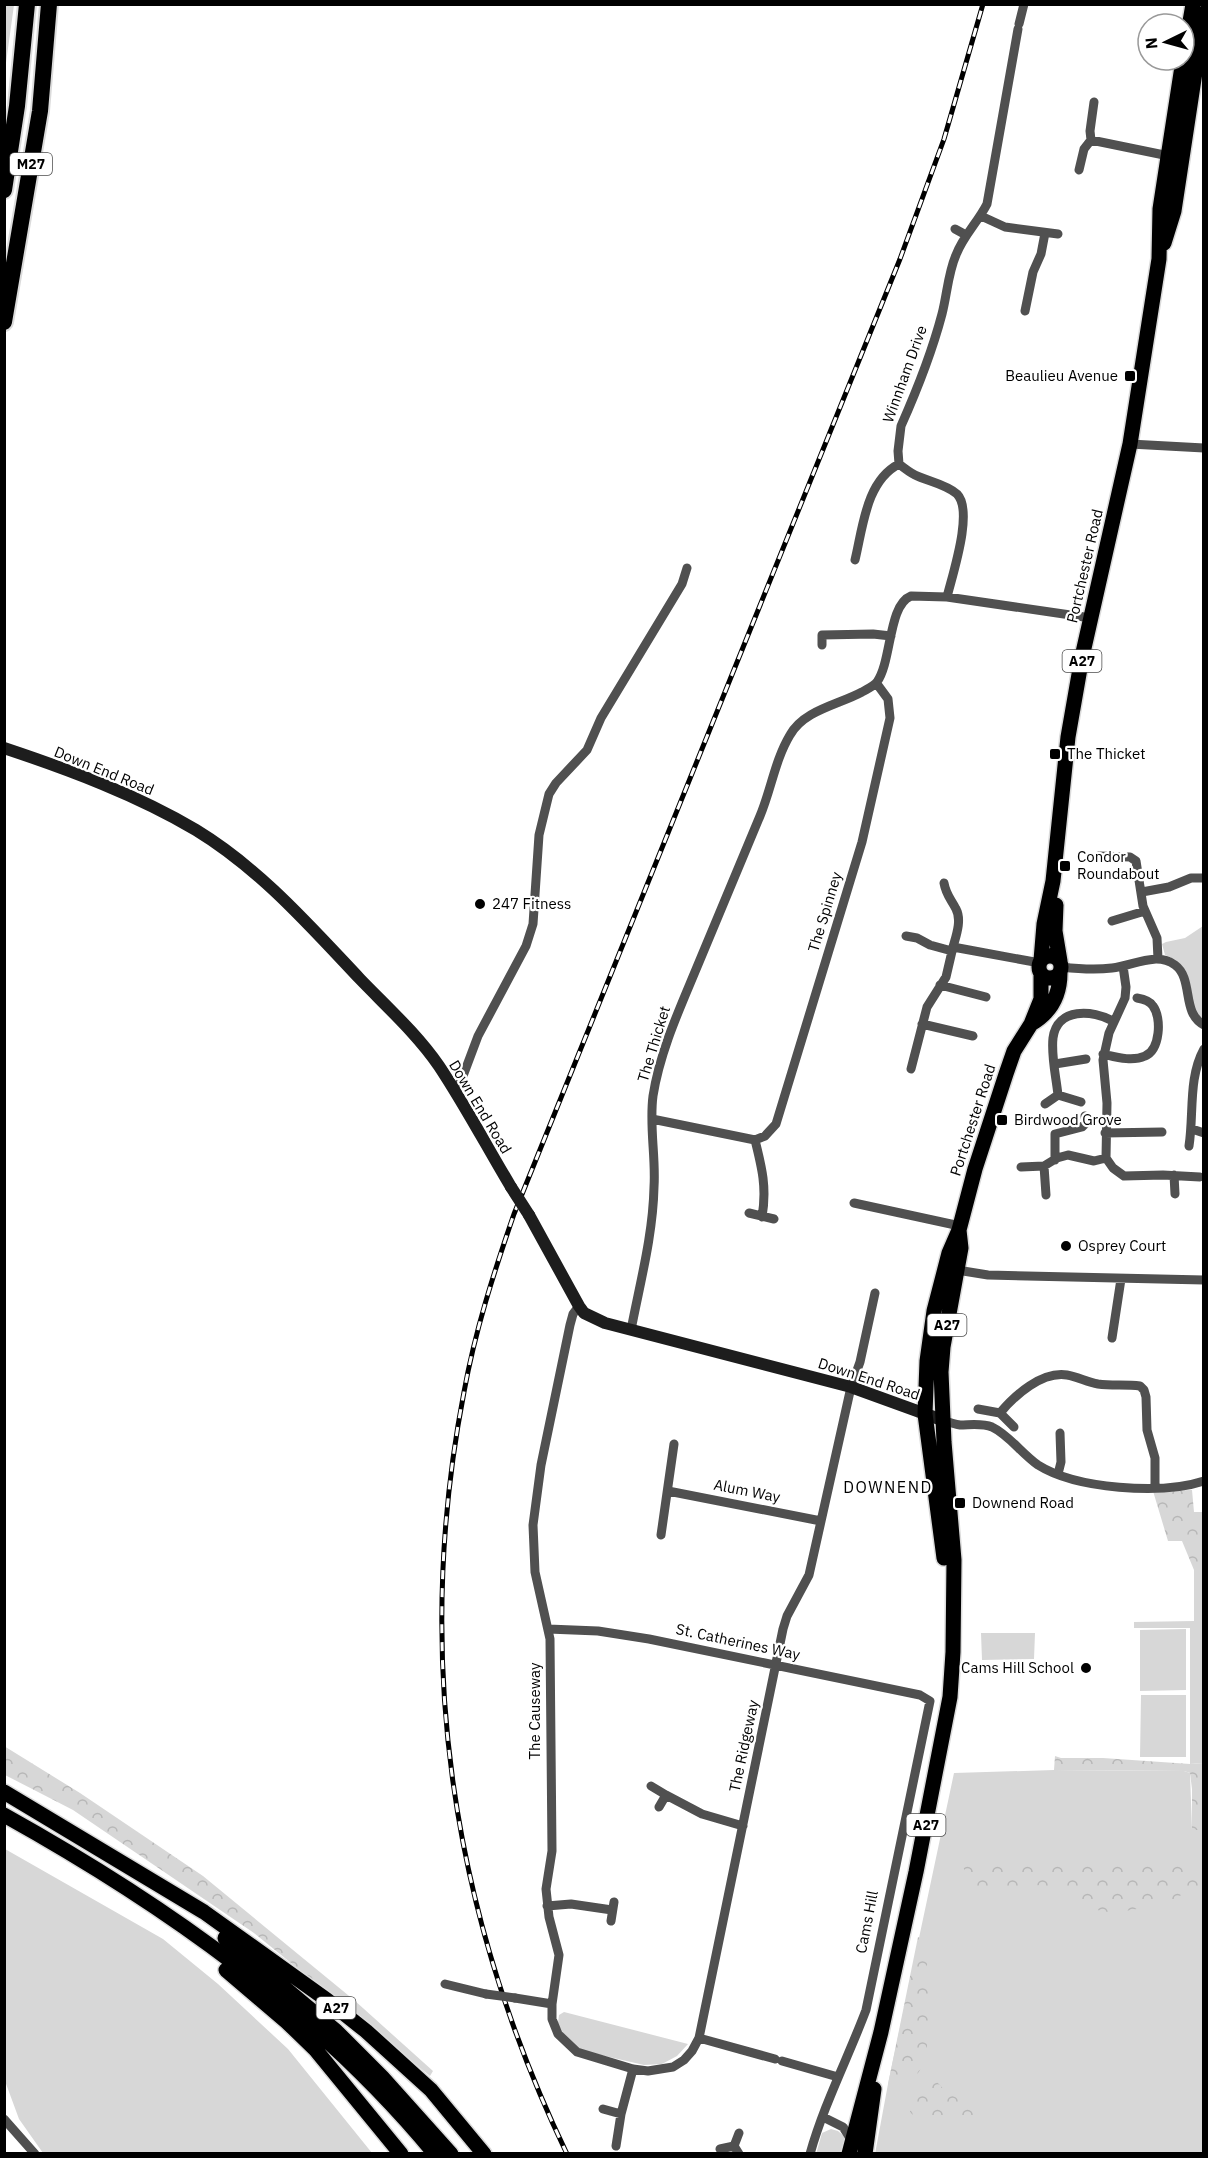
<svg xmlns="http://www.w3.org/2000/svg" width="1208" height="2158" font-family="'IBM Plex Sans',sans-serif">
  <defs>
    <pattern id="forest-crowns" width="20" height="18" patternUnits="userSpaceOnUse" patternTransform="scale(1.5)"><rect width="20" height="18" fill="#d7d7d7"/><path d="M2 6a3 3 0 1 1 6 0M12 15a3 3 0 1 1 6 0" fill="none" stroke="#b7b7b7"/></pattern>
  </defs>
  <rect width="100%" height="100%" fill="#fff"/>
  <path fill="#d7d7d7" d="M5,4L14,5L5,70L4,5Z
    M1203,926V1019C1181,1000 1199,967 1165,955L1162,944L1166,942L1185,938Z
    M1194,1570H1203V1763L1190,1764V1628H1134V1622L1194,1621Z
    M1186,1629V1690L1140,1691V1630Z
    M981,1633H1035L1034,1659L982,1660Z
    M1141,1695H1186V1757H1140Z
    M1054,1770L1184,1771L1190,1773L1192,1830H1204L1203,2153L875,2154L888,2084L954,1773Z
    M5,1849L163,1939L218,1984L288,2049L372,2153H43L19,2119L5,2081Z
    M564,2012L688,2044L677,2056L662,2064L644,2065L579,2050L561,2031L558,2023L559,2015Z
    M831,2129L838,2131L845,2137L846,2144L842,2153L816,2154L822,2133Z"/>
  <path fill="url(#forest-crowns)" d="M1192,1490L1194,1512H1203V1570H1194L1182,1541H1168L1153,1491Z
    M4,1746L80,1793L203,1876L354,2000L433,2071L430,2076L254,1933L73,1810L5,1775Z
    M1055,1756L1061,1758H1103L1190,1764L1203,1763V1830H1192V1789L1190,1773L1184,1771L1054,1770Z
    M961,1860H1203V1883L1165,1904L1114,1913L1097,1910L1069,1893L1041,1885L982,1892L973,1888L968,1881Z
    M918,1937L932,1946L929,1961L923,1972C925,1981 929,1990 930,1999C931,2014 928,2063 918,2073C911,2081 898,2082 888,2084Z
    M928,2077L937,2082L947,2093L970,2104L982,2120L976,2124L959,2118L934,2125L917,2119L910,2112L911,2101L921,2080Z"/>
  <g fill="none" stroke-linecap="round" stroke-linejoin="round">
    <g stroke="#dbdbdb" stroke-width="18">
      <path id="primary" d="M1184,56L1193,4
        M1164,243L1174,211L1204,13
        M1056,905L1055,931L1060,961
        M1039 967a11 11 0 1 1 22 0a11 11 0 1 1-22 0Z
        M1041,960L1044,924L1053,881L1068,737L1082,657L1130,444L1159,259L1160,209L1183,60
        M1031,1024C1050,1013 1060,996 1060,973
        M944,1558L925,1414L927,1361L934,1311L949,1253L959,1230L975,1169L1006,1074L1014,1051L1031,1024L1041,999V973
        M4,1792L204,1912L327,2000L366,2031L431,2090L484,2154
        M4,1815C164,1904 318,2012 435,2154
        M225,1938L336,2031L382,2077L451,2154
        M226,1970L287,2022L315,2049L401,2154
        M849,2154L881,2032L916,1872L950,1697L953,1652L954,1560L944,1442L941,1372L943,1347L961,1248L959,1230
        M865,2154L874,2089"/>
    </g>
    <g stroke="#dbdbdb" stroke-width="20">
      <path id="highway" d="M4,190L17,106L27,4
        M4,322L40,111L49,4"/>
    </g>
    <path stroke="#505050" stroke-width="9" d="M1019,24L1024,4
      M1091,140L1090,131L1094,102
      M1079,170L1084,149L1091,140L1169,156
      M981,216L1005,227L1058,234
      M955,229L966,235
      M1025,311L1033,272L1041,254L1045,233
      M1130,444L1204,448
      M855,560C863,527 866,481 899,464
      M947,597C952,576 974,511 957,494C946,484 927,481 915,475C909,472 904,468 899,464L898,451L901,426C917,390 932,352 942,314C947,295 948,273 956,255C963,236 978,222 987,204L1018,29
      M822,645V635L873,634L891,636
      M1099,856L1130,857L1136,861L1143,906L1157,938L1158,959
      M944,883C946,895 951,899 956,909C962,920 956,936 953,947
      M1142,892L1169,887L1191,878H1204
      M1112,921L1145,911
      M906,936L917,938L930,945L952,951
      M1123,966L1126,987L1125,998L1109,1033L1103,1060L1107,1103L1106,1158L1113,1168L1124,1176L1163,1175L1200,1177
      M1062,967C1079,969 1096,970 1112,968C1133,966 1156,951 1175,965C1194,979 1181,1013 1204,1025
      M940,985L986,997
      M922,1024L973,1036
      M1103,1054C1116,1057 1132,1062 1145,1056C1160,1050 1162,1018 1153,1006C1150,1001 1143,999 1137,998
      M1055,1064L1086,1059
      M911,1069L927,1007L946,977L953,947L1040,963
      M453,1088L459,1084L463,1076L478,1036L526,946L533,924L539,835L549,794L556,783L587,750L601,718L682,584L687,568
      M1058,1095C1056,1076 1051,1056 1053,1038C1057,1007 1093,1010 1113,1021
      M1045,1104L1058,1095L1081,1102
      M652,1119L755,1140
      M1192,1129L1204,1133
      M1105,1133L1162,1132
      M1189,1146C1194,1114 1188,1078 1204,1049
      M1055,1160V1134L1082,1127L1086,1123L1085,1116
      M1044,1166L1046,1195
      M1021,1167L1044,1166L1057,1158L1068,1155L1094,1161L1106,1158
      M1174,1175L1175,1194
      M854,1203L960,1226
      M749,1213L774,1219
      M762,1217C767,1188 762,1168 755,1140L765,1136L776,1124L862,842L890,718L888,699L877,684
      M957,1270L988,1275L1204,1280
      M579,1306L573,1314L570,1325L541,1465L533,1525L535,1572L550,1639L552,1851L546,1889L549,1917L559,1955L552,2004V2019L558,2034L577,2052L633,2069L648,2071L673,2067L684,2060L692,2051L699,2038L783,1629L787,1616L809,1575L851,1387L860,1362L875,1293
      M631,1330C640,1283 653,1235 654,1187C656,1157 649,1126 653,1096C660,1051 680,1008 697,967C718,917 739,867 760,816C771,790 775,760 790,735C804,710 838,705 862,692C867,689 874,686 877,682C892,661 888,605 911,596L947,597L1091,618
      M1112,1338L1121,1279
      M978,1409L1000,1413L1014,1427
      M1000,1413C1015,1395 1042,1371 1067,1375C1078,1377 1087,1382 1098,1384C1112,1386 1126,1384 1140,1386L1144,1390L1146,1397L1147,1430L1155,1458V1487
      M942,1420C948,1422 954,1424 960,1425C970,1425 982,1423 992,1427C1009,1435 1022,1454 1038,1465C1076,1489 1161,1495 1204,1481
      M1058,1474L1061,1462L1060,1433
      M668,1491L821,1521
      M661,1535L674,1444
      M548,1629L598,1631L649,1639L920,1695L930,1701L866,2010C848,2058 824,2104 810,2154
      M651,1786L666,1795
      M659,1807L666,1795L702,1814L743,1826
      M547,1906L571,1904L612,1910
      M611,1921L614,1902
      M445,1984L486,1994
      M515,1998L552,2004
      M699,2038L775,2059
      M782,2061L838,2077
      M603,2109L621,2114
      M823,2117L843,2127L852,2141
      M4,2119L35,2154
      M616,2146L621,2114L633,2069
      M720,2149L734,2146
      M739,2154L734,2146L739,2133"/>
    <path stroke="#1d1d1d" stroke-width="12" d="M4,748C70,770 137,795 196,830C260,869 309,925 360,979C387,1007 417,1034 439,1066C465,1105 487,1147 511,1187
      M529,1215L579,1306L584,1313L605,1323L851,1387L942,1420"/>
    <use href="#primary" stroke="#000" stroke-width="15"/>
    <use href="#highway" stroke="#000" stroke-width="16"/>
    <g stroke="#000" stroke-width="5">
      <path id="rail" d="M567,2154C451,1912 413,1656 464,1392C475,1331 494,1272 514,1214L900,259L944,139L983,4"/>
    </g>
    <use href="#rail" stroke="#fff" stroke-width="3" stroke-dasharray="9" stroke-linecap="butt"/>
    <path stroke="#505050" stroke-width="9" d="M486,1994L515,1998"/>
    <path stroke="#1d1d1d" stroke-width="12" d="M511,1187L529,1215"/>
  </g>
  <g fill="#000" stroke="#fff" stroke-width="2">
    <rect x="1124" y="370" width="12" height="12" rx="3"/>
    <rect x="1049" y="748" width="12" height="12" rx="3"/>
    <rect x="1059" y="860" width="12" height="12" rx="3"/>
    <circle cx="480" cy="904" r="6"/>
    <rect x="996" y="1114" width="12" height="12" rx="3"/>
    <circle cx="1066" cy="1246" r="6"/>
    <rect x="954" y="1497" width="12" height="12" rx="3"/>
    <circle cx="1086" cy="1668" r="6"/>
  </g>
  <g text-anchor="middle" stroke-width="4.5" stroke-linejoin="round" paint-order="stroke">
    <g fill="#fff" stroke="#4c4c4c" stroke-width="1.5">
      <rect x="10" y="153" width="42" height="22" rx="4.5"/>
      <rect x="1062.5" y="650" width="39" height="22" rx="4.5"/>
      <rect x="927.5" y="1314" width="39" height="22" rx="4.5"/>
      <rect x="906.5" y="1814" width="39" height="22" rx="4.5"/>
      <rect x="316.5" y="1997" width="39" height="22" rx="4.5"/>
    </g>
    <g font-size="14" font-weight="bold" fill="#000">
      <text x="31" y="169">M27</text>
      <text x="1082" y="666">A27</text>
      <text x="947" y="1330">A27</text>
      <text x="926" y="1830">A27</text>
      <text x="336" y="2013">A27</text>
    </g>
    <g font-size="15" fill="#000" stroke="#fff">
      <text transform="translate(905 374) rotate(-70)" y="5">Winnham Drive</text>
      <text transform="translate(1085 566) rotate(-77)" y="5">Portchester Road</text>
      <text transform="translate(104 771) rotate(22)" y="5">Down End Road</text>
      <text transform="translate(825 912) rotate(-73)" y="5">The Spinney</text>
      <text transform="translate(654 1044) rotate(-73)" y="5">The Thicket</text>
      <text transform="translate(480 1107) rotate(59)" y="5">Down End Road</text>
      <text transform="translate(973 1120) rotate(-72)" y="5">Portchester Road</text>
      <text transform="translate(869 1379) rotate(18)" y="5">Down End Road</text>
      <text transform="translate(747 1491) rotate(11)" y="5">Alum Way</text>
      <text transform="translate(738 1642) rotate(12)" y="5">St. Catherines Way</text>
      <text transform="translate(535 1711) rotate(-90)" y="5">The Causeway</text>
      <text transform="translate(744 1746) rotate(-78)" y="5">The Ridgeway</text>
      <text transform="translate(867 1922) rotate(-79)" y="5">Cams Hill</text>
    </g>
    <g font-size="15" fill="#000" stroke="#fff" text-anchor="start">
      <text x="1118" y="381" text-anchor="end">Beaulieu Avenue</text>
      <text x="1067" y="759">The Thicket</text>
      <text x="1077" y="862">Condor<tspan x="1077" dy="17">Roundabout</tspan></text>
      <text x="492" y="909">247 Fitness</text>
      <text x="1014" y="1125">Birdwood Grove</text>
      <text x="1078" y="1251">Osprey Court</text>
      <text x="972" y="1508">Downend Road</text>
      <text x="1074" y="1673" text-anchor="end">Cams Hill School</text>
    </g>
    <g font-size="16" letter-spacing="1.5" fill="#000" stroke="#fff">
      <text x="888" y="1493">DOWNEND</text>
    </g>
  </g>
  <rect width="1208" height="2158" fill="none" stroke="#000000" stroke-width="12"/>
  <g transform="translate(1166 42) rotate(265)"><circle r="28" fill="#ffffff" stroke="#999999" stroke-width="1.5"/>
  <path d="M0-4.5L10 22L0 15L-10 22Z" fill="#000000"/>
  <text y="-9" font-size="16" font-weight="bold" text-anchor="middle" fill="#000000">N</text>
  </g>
</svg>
